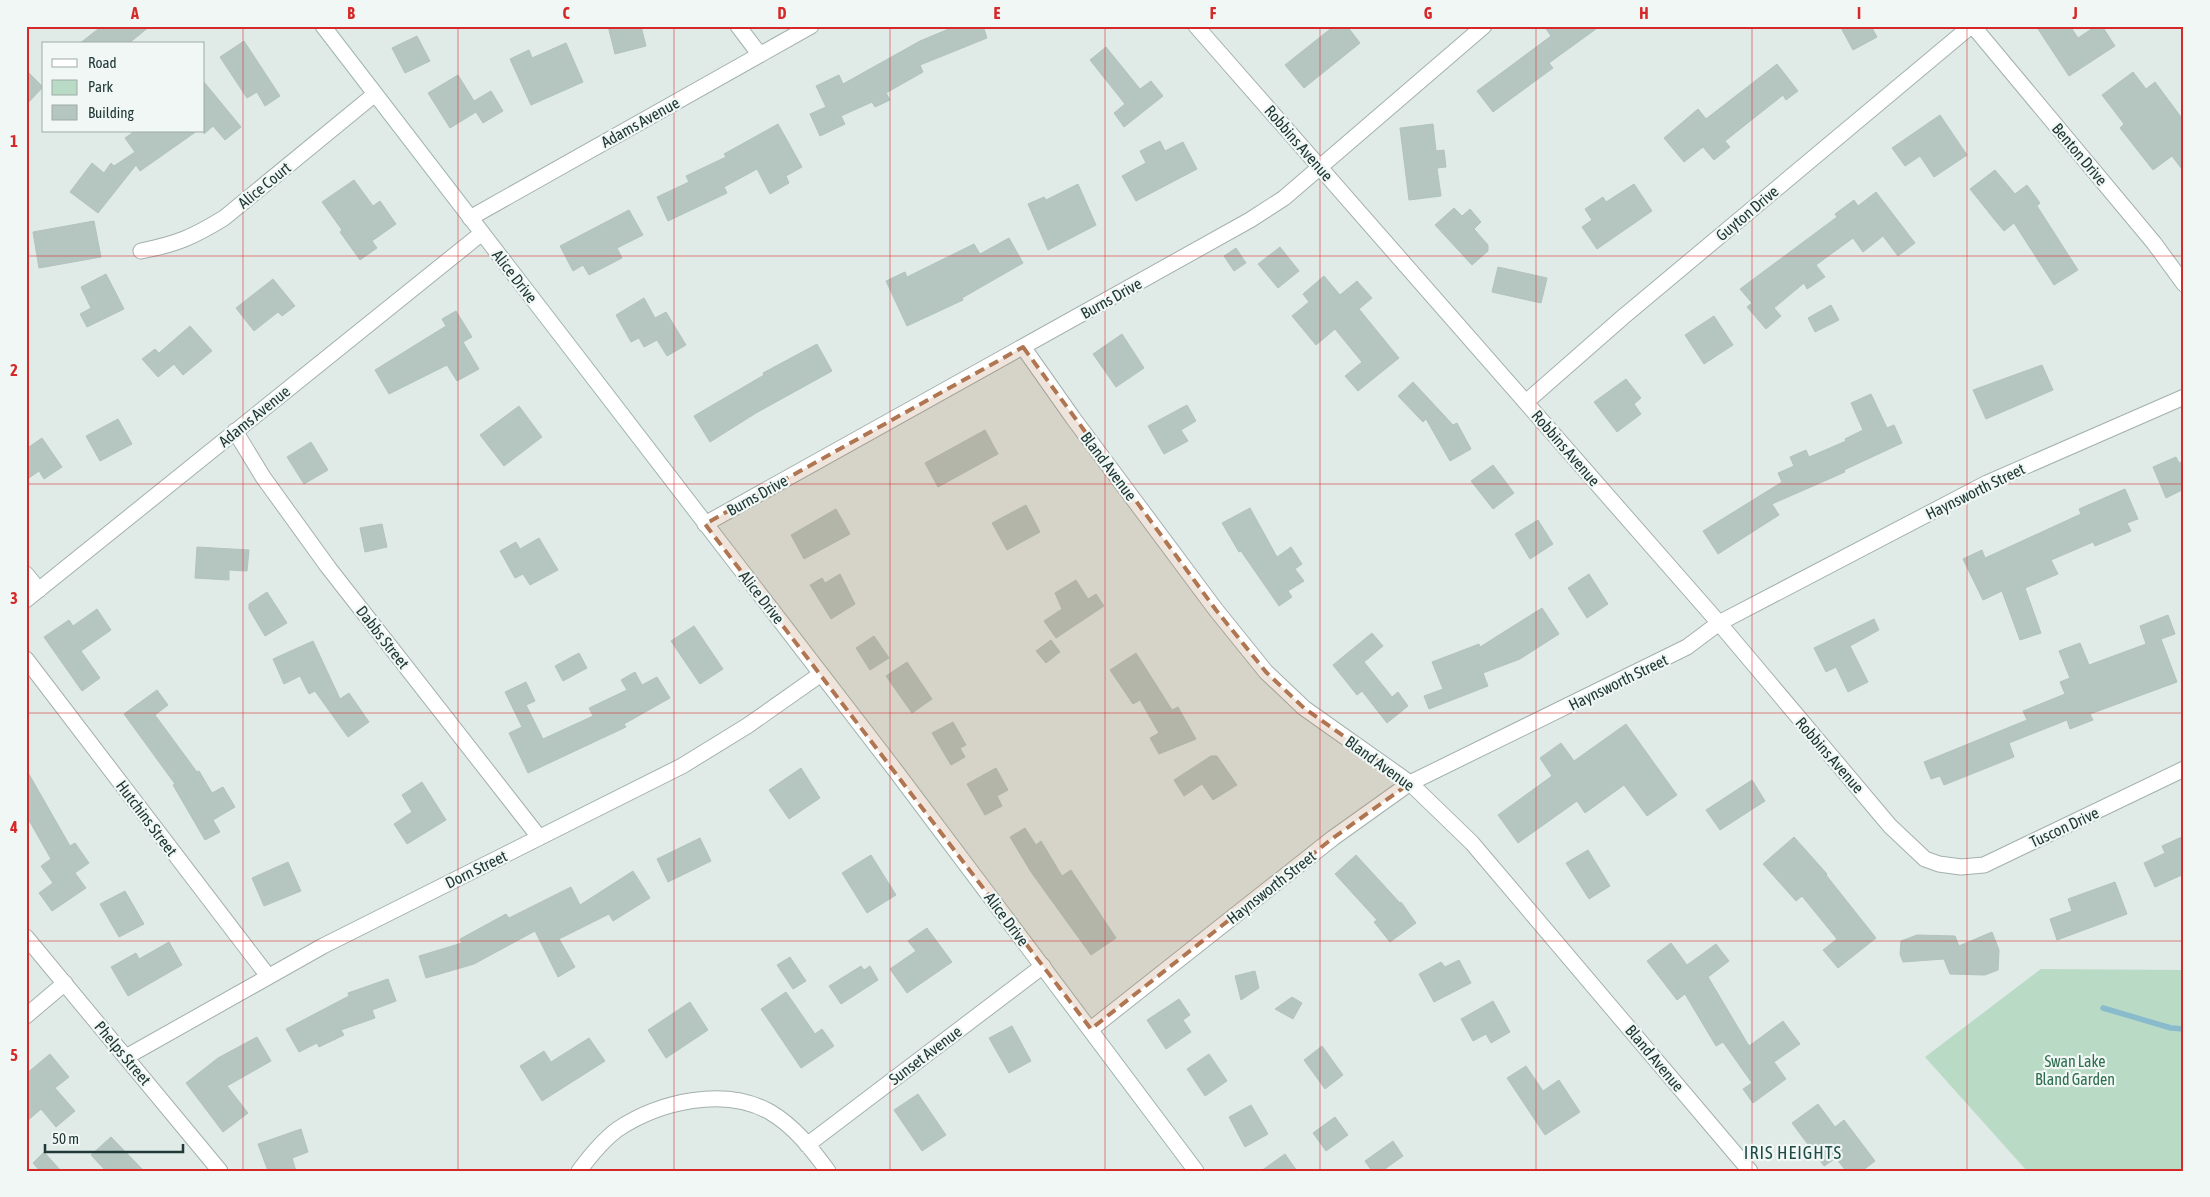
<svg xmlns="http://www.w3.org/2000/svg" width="2210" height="1197" font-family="'Asap Condensed',sans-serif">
  <rect width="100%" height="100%" fill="#e0eae7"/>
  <path fill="#b9dbc6" d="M2041,969L2184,970V1171H2027L1925,1057Z"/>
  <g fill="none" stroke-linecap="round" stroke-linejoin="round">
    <path stroke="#89bbcd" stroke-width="5.5" d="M2103,1008L2171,1028L2184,1029"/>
  </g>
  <path fill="#b5c5c0" stroke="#b2c3be" d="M102,26H150L128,44H79Z
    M608,26H641L646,46L615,54Z
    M956,26H983L987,38L920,65L923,72L886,93L890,100L875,107L872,102L841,116L845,124L820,136L810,114L826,107L816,86L839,75L843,84L920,41Z
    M1334,26H1347L1360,43L1304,88L1285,65Z
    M1544,26H1600L1549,63L1553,68L1493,112L1477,91L1551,36Z
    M1840,26H1871L1877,37L1853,50Z
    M2036,26H2070L2078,38L2096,26H2102L2115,46L2069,76Z
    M417,36L430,61L405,73L392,48Z
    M244,41L280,96L265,106L257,92L247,98L220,57Z
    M566,43L583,82L531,105L510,59L529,50L532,58Z
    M1106,47L1140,89L1151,81L1163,96L1124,127L1114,113L1125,104L1090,60Z
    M1777,64L1798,91L1786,100L1783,95L1725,141L1730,147L1714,160L1703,147L1684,162L1664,138L1698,109L1706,119Z
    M26,70L43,87L26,105Z
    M2133,72L2146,89L2155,82L2184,121V172L2172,156L2153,170L2120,128L2124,124L2102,95Z
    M458,75L474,101L491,91L503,111L483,123L476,112L450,128L428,93Z
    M204,82L241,127L225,140L213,126L204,134Z
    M1940,115L1967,155L1934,177L1920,156L1905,166L1892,148Z
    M778,124L802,167L786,176L789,183L770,194L757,169L724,187L727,193L668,221L657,197L689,182L686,176L726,157L724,154Z
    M1433,124L1436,151L1444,150L1446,167L1437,168L1441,196L1409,200L1400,128Z
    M135,131H197L140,171L136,165L98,213L70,192L92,163L104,173L111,163L114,166L135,152L125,138Z
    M1160,141L1165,151L1183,142L1197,169L1136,201L1122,176L1146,163L1140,151Z
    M1995,170L2015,194L2027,185L2040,203L2037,206L2078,270L2054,285L2014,223L2004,231L1994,219L1970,189Z
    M354,180L373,206L380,201L396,224L372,241L377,248L360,260L340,232L342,230L322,202Z
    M1078,184L1096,225L1048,250L1028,204L1044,197L1046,200Z
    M1634,184L1652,211L1597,249L1582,227L1592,220L1585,209L1603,197L1606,202Z
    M1876,192L1915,243L1898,256L1883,236L1863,252L1853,238L1816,265L1825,277L1807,289L1804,283L1774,308L1781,316L1766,329L1747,307L1752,303L1740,289L1837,217L1835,214L1854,200L1858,206Z
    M1454,208L1462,216L1470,209L1481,222L1474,229L1488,245V251L1472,265L1435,225Z
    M629,210L643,235L617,248L622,258L589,275L583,265L573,271L560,246Z
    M94,221L101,257L39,268L33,232Z
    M1009,238L1023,263L962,298L963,300L907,326L886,281L905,272L907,277L974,244L980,254Z
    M1280,247L1299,271L1278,288L1258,264Z
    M1236,248L1246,263L1234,271L1224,256Z
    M1498,267L1547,278L1541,303L1492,292Z
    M106,274L124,309L87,327L80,314L91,308L81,287Z
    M1324,276L1340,295L1357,281L1372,298L1359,309L1399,358L1358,391L1345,376L1362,362L1335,329L1316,345L1292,316L1309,302L1303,294Z
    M273,279L295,306L282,316L278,312L254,331L236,308Z
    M644,298L655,318L666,312L686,345L667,356L657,340L644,347L639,338L631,342L616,315Z
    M1831,305L1839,320L1815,332L1808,318Z
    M456,311L472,337L463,342L479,369L457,381L447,365L389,394L375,370L446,326L442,319Z
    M1714,316L1733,345L1704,364L1685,335Z
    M190,326L212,351L183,375L174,364L158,377L142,359L155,349L159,353Z
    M1122,334L1144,368L1116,387L1093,354Z
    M817,344L832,371L756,413L710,442L694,416L764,375L763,373Z
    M2042,365L2053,390L1986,419L1973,390Z
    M1626,379L1641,398L1634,404L1641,414L1617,432L1594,402Z
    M1413,382L1453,425L1457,423L1471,449L1450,461L1426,419L1423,422L1398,396Z
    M1871,394L1887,428L1894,425L1902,443L1844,470L1845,472L1772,504L1779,515L1718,554L1703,531L1782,482L1778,473L1794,466L1790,457L1806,450L1809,457L1846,441L1845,439L1863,430L1851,403Z
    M1187,405L1196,421L1181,430L1188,441L1164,454L1148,426Z
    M519,406L542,437L504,466L480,435Z
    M118,419L132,444L100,461L86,436Z
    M985,430L998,454L938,487L925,463Z
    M42,438L62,467L44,479L39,471L26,480V449Z
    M311,442L328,470L304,484L287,457Z
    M2176,457L2179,463L2184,461V489L2166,498L2153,467Z
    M1493,465L1514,493L1493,509L1471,481Z
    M2125,489L2138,519L2127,523L2131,531L2095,546L2093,542L2051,560L2058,574L2025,588L2041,633L2020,640L2002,591L1983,600L1963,559L1982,550L1985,558L2081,514L2079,509Z
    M1026,505L1040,532L1007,550L992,523Z
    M1250,508L1277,557L1291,547L1302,564L1295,569L1304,581L1288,591L1292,597L1279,606L1241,551L1239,552L1222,523Z
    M836,509L850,534L804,559L791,535Z
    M1538,520L1553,544L1530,559L1515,534Z
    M382,524L387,547L365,552L360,528Z
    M539,538L558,570L530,585L523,574L515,578L500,551L516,542L520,549Z
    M197,547L249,550L247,571L229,570V580L195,578Z
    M840,574L855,604L831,619L810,585L822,578L825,583Z
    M1589,574L1608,604L1587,618L1568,588Z
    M1076,580L1088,599L1096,594L1104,606L1056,638L1044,621L1062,609L1055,593Z
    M267,592L287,623L265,636L249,609V604Z
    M1542,608L1559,634L1520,659L1483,673L1488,686L1429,709L1424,696L1443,689L1432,662L1479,644L1480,647Z
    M97,609L111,630L81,651L100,678L82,691L44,637L69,620L73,626Z
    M2168,615L2175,634L2161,639L2177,682L2090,714L2093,720L2070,729L2067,720L2009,743L2014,757L1944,785L1940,776L1931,779L1924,762L2027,720L2023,711L2065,694L2060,682L2070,678L2059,651L2080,643L2089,665L2146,644L2140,626Z
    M1874,619L1879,630L1850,646L1868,682L1848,692L1836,667L1826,672L1814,648Z
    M694,626L723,669L700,684L671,641Z
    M1372,633L1383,646L1364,662L1392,697L1398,692L1408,706L1387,723L1362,691L1357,695L1333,665Z
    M874,636L889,658L870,670L856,648Z
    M1051,640L1060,652L1046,663L1036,651Z
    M313,641L340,699L349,693L369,722L348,737L315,691L309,694L300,676L284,684L273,659Z
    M579,653L587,668L563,681L555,666Z
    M1136,653L1172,710L1178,707L1196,739L1159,754L1150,738L1159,733L1140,700L1133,704L1110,670Z
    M907,662L932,699L912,713L886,676Z
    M635,672L642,685L657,677L670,698L624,724L626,727L528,773L509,733L522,727L505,692L526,682L535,701L526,705L543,739L593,716L589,708L627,690L621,680Z
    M157,690L168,705L155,715L197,772L199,771L212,793L223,787L235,807L213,820L220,832L205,840L173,785L175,784L124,714Z
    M953,722L966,745L960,748L965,757L951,765L932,733Z
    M1626,724L1677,795L1647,816L1624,785L1585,813L1577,801L1518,843L1498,815L1552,776L1540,758L1561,743L1574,761Z
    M1211,756H1217L1237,785L1213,800L1202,784L1184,796L1174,780Z
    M801,768L820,798L789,819L769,790Z
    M996,768L1008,790L997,796L1002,806L985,815L967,784Z
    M26,769L70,846L75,843L89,863L75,873L86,888L52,911L39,893L53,883L41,866L51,859L26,815Z
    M1752,780L1765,801L1720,830L1706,810Z
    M422,782L446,820L407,844L394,824L412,812L402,795Z
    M1025,828L1036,845L1041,841L1062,876L1071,870L1116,938L1091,955L1031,872L1010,837Z
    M2184,836V874L2155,887L2144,863L2165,853L2162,846Z
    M1794,837L1827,874L1826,875L1876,938L1838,968L1823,950L1837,939L1802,896L1796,901L1763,864Z
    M700,838L711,861L668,882L657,859Z
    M1588,850L1610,886L1589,899L1566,863Z
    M871,855L896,895L867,913L842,873Z
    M1356,855L1400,903L1401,902L1416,923L1390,942L1374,922L1377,920L1335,874Z
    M288,862L301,891L264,906L252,878Z
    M633,871L650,898L613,921L609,914L559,939L575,967L558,977L535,931L474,964L426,978L419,956L462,943L460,939L506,914L509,918L571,887L580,905Z
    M2115,882L2127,914L2057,940L2050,919L2072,911L2068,899Z
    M125,891L144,924L119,937L100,904Z
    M927,928L952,962L907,993L890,969L916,951L908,941Z
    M1992,932L1999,950L1998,970L1985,975L1950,974L1944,959L1903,962L1900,954L1901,941L1917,935L1955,936L1959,946Z
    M169,942L182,965L128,996L111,967L136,953L139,959Z
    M1671,943L1687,965L1716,944L1729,961L1708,977L1749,1046L1783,1021L1800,1044L1774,1062L1786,1079L1753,1103L1743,1089L1752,1083L1723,1042L1716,1046L1685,994L1677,1000L1647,961Z
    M790,957L806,981L793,989L777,965Z
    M1459,960L1471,983L1434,1002L1419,974L1441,962L1445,967Z
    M861,966L864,970L870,966L878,980L841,1004L829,986Z
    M1255,971L1259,988L1241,1000L1235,976Z
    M388,979L396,1001L372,1010L375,1018L341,1030L344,1035L319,1047L317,1043L299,1052L286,1029L349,996L348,993Z
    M786,992L815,1034L822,1029L834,1046L801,1068L761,1009Z
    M1292,997L1302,1003L1293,1019L1275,1009Z
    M1179,999L1190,1015L1183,1020L1191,1032L1166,1049L1147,1020Z
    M1493,1001L1510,1032L1491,1043L1486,1034L1473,1041L1461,1019Z
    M690,1002L708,1030L666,1058L648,1030Z
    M1012,1026L1031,1061L1009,1073L989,1038Z
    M257,1037L271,1061L227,1086L248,1113L223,1132L186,1083L218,1058Z
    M589,1038L605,1061L542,1101L520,1066L544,1051L551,1062Z
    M1322,1046L1343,1075L1325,1089L1304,1060Z
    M50,1054L69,1077L55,1088L75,1111L56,1127L41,1109L26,1122V1074Z
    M1209,1054L1227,1081L1205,1096L1187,1069Z
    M1526,1066L1543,1091L1559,1080L1580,1112L1545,1135L1507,1078Z
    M918,1094L946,1135L922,1151L894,1110Z
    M1818,1104L1835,1127L1844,1120L1875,1161L1862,1171H1846L1836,1158L1824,1166L1792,1123Z
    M1251,1105L1268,1134L1245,1147L1229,1117Z
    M1335,1117L1348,1135L1326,1151L1313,1133Z
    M301,1129L308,1152L292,1158L296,1171H268L258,1144Z
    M111,1137L144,1171H106L91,1155Z
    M1393,1141L1403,1156L1382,1171H1372L1365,1161Z
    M44,1152L61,1171H40L33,1163Z
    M1285,1154L1297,1171H1261Z"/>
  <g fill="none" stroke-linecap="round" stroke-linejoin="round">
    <g stroke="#a3b1ae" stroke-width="17">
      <path id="minor" d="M738,26L760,55
        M1196,26L1719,623L1890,826L1925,859L1939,864L1961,867L1984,865L2184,769
        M1973,26L2154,243L2184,284
        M470,218L811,26
        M141,251C177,244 193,237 224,218L375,94
        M1023,347L1073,418L1216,610L1266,672L1304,708L1410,783L1472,843L1750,1171
        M1526,402L1623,317L1971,26
        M235,431L263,477L328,567L539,837
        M705,524L1250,220L1284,198L1484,26
        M26,574L39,590
        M26,600L482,233
        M26,659L268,976
        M26,937L220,1171
        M26,1016L65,983
        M1091,1029L1333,838L1410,783L1687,647L1719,623L1987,483L2184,397
        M126,1057L323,946L682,766L747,726L821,674
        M807,1145L1043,966
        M579,1171C590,1156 603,1140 618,1129C659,1102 724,1086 770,1112C794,1126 811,1148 828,1171"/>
    </g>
    <g stroke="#9fb5b0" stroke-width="17">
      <path id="secondary" d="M323,26L895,770L1196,1171"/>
    </g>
    <use href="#minor" stroke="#fff" stroke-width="15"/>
    <use href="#secondary" stroke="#fff" stroke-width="15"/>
  </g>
  <path fill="#af7651" fill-opacity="0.2" stroke="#af7651" stroke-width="4" stroke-dasharray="10 6" stroke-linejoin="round" d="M1023,347L1216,610L1266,672L1304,708L1410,783L1333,838L1091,1029L705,524Z"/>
  <path fill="none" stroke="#d62828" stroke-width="1" stroke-opacity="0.55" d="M243,26V1171M458,26V1171M674,26V1171M890,26V1171M1105,26V1171M1320,26V1171M1536,26V1171M1752,26V1171M1967,26V1171M26,256H2184M26,484H2184M26,713H2184M26,941H2184"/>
  <g text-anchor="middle" stroke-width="4.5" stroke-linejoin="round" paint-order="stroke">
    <g font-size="16" fill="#213936" stroke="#f0f7f4">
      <text transform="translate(640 122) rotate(-29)" y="6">Adams Avenue</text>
      <text transform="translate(1299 143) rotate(49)" y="6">Robbins Avenue</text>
      <text transform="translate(2080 154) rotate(50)" y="6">Benton Drive</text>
      <text transform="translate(264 185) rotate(-39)" y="6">Alice Court</text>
      <text transform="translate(1747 213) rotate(-40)" y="6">Guyton Drive</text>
      <text transform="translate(515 276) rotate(52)" y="6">Alice Drive</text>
      <text transform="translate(1111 298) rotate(-29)" y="6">Burns Drive</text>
      <text transform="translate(254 416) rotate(-39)" y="6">Adams Avenue</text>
      <text transform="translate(1566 448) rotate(49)" y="6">Robbins Avenue</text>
      <text transform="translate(1109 466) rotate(53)" y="6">Bland Avenue</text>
      <text transform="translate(1975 491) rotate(-26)" y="6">Haynsworth Street</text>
      <text transform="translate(757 495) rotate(-29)" y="6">Burns Drive</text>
      <text transform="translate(762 597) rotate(52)" y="6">Alice Drive</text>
      <text transform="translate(383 637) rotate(52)" y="6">Dabbs Street</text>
      <text transform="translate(1618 682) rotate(-26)" y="6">Haynsworth Street</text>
      <text transform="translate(1830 755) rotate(49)" y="6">Robbins Avenue</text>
      <text transform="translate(1380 763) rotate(36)" y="6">Bland Avenue</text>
      <text transform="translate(147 818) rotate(53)" y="6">Hutchins Street</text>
      <text transform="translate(2064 827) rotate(-25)" y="6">Tuscon Drive</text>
      <text transform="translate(476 869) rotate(-26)" y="6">Dorn Street</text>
      <text transform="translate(1271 887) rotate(-38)" y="6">Haynsworth Street</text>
      <text transform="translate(1007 919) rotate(53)" y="6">Alice Drive</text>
      <text transform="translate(123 1053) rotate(50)" y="6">Phelps Street</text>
      <text transform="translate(925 1055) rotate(-37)" y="6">Sunset Avenue</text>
      <text transform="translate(1655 1058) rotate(50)" y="6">Bland Avenue</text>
    </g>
    <g font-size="16" fill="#2d6e4e" stroke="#f0f7f4">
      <text x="2075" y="1067">Swan Lake<tspan x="2075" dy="18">Bland Garden</tspan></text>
    </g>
    <g font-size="18" letter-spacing="1" fill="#1e4b45" stroke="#f0f7f4">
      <text x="1793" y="1159">IRIS HEIGHTS</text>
    </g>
  </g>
  <rect width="2210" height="1197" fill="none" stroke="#f0f7f4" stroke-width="55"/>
  <rect x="42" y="42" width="162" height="90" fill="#f0f7f4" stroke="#9daba8"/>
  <rect x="52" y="59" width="25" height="8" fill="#ffffff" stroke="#9daba8"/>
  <text x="88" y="68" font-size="15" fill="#213936">Road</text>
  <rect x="52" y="80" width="25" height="15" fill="#b9dbc6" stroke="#9daba8"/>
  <text x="88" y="92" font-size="15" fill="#213936">Park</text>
  <rect x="52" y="105" width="25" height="15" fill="#b5c5c0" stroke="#9daba8"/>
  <text x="88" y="118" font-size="15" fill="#213936">Building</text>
  <path d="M45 1144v8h138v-8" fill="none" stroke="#213936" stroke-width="2.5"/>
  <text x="52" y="1144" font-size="15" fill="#213936" stroke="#f0f7f4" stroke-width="4" paint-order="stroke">50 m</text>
  <rect x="28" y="28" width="2154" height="1142" fill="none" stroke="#d62828" stroke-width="2"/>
  <g font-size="16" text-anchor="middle" font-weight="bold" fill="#d62828">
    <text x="135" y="19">A</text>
    <text x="351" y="19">B</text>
    <text x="566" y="19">C</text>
    <text x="782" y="19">D</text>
    <text x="997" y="19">E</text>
    <text x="1213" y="19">F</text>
    <text x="1428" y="19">G</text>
    <text x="1644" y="19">H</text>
    <text x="1859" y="19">I</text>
    <text x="2075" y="19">J</text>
    <text x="14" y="147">1</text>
    <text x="14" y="376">2</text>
    <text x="14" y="604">3</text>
    <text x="14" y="833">4</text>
    <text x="14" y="1061">5</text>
  </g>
</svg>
